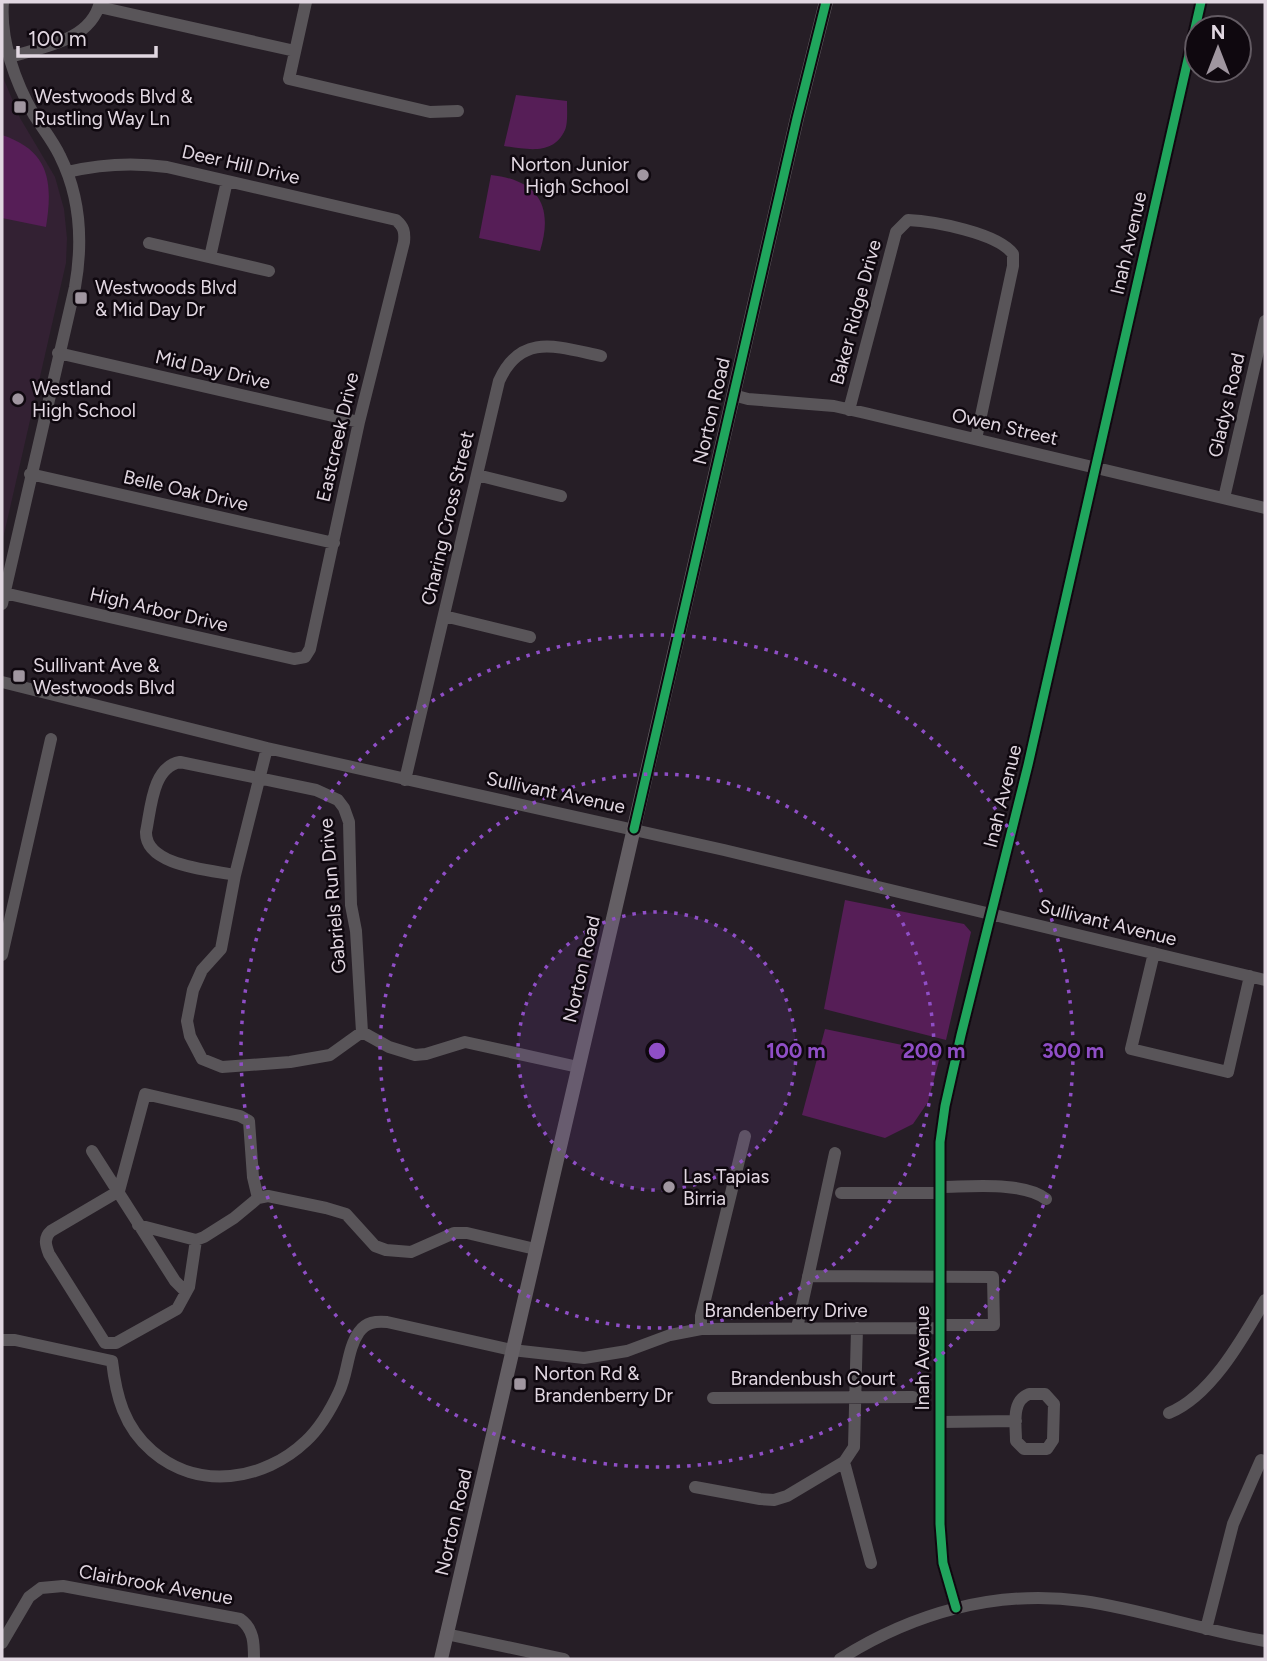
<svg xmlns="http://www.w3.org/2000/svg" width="1267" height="1661" font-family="Figtree,sans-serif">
  <rect width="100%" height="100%" fill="#261e26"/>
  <path fill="#332133" d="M2,75L20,118L55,177L64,209L67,238L66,263L2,543Z"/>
  <path fill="#561e57" d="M516,95L567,101C567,109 568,123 565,130C553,156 527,149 504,146Z
    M2,135C50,151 53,182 46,227L2,218Z
    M491,175C538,180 554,206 540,251L479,238Z
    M845,900L964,924L971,932L946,1040L824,1009Z
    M825,1029L941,1053L928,1102L913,1124L885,1138L802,1115Z"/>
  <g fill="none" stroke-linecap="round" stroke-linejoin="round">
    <path stroke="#595559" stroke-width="12" d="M306,2L289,79L430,112L458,111
      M99,7L295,51
      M10,57C42,47 91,41 100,2
      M149,243L269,271
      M210,257L227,181
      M58,353L359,422
      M733,395L748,399L834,406L865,413L1265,508
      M849,410L896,232L908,220C933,221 998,233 1013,254V266L976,439
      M30,474L334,543
      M477,475L561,496
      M1224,498L1265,321
      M4,593L294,659L305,657L310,649L359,422L404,242C405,232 404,227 396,220L167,167C132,162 101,164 67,172
      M2,604L75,287C83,242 81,198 60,156C53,141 43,129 34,115C15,82 0,40 3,2
      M444,616L530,637
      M2,682L267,748L724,850L1265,980
      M405,780L499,381C521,332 558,347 601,356
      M235,875C210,870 145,866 146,832C151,809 152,767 180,762L316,790L338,800L344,808L349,822L351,905L356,931L362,1032L330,1055L290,1062L222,1067L202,1059L190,1036L187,1021L193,990L202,970L221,949L235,875L267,748
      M1154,953L1131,1049L1228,1072L1250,976
      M2,955L51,739
      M362,1032L389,1047L415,1055L426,1054L465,1042L578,1067
      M92,1151L175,1281L186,1292
      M940,1187C969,1187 1023,1181 1046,1199
      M119,1191L51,1231C43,1238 46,1246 49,1254L105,1343H116L177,1309L189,1287L196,1240
      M119,1191L145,1094L240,1116L249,1121L253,1177L258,1198
      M841,1193H940
      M138,1225L196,1240L204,1237L234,1218L258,1198L268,1196L326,1208L346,1214L375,1246L386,1250L411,1252L454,1233H467L535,1249
      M808,1276L993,1277L994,1325H940
      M797,1328L835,1153
      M701,1329V1316L745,1136
      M2,1340H15L112,1361C116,1396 124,1427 152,1451C198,1491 264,1481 306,1441C320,1428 331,1409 339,1392C348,1374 347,1349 359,1332C366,1322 376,1321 387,1322L512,1350L584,1358L627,1351L670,1335L701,1329L940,1328
      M1029,1394H1045L1054,1404L1053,1440L1047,1449H1024L1016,1441C1016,1424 1011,1401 1029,1394Z
      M713,1398L913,1397
      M1169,1413C1211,1396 1243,1338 1265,1300
      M940,1422L1016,1421
      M844,1462L871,1563
      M695,1487L760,1499L774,1500L787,1496L844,1462L854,1447L857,1328
      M956,1608L943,1563L940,1524V1142L945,1106L961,1035L1028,765L1201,2
      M1206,1629L1233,1524L1261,1460
      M446,1634L564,1659
      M2,1643L29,1597L41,1588L63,1586L240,1619C254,1629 254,1643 254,1659
      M840,1659C913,1613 996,1589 1083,1601C1145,1610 1204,1631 1265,1641"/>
    <path stroke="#645f64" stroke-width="14" d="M441,1659L628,854L797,118L826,2"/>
    <g stroke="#0f080f" stroke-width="13">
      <path id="cycleway" d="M634,829L797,118L826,2
        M956,1608L943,1563L940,1524V1142L945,1106L961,1035L1028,765L1201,2"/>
    </g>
    <use href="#cycleway" stroke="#20a55d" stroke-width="9"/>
  </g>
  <circle cx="657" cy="1051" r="139" fill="#8f4ec6" fill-opacity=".12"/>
  <g fill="none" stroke="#8f4ec6" stroke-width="3.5" stroke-dasharray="3.5 7">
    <circle cx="657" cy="1051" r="139"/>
    <circle cx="657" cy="1051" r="277"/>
    <circle cx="657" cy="1051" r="416"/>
  </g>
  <g fill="#a096a0" stroke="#0f080f" stroke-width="2.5">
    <rect x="13" y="100" width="14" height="14" rx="3.5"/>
    <circle cx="643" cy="175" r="7"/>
    <rect x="74" y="291" width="14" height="14" rx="3.5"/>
    <circle cx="18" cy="399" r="7"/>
    <rect x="12" y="669" width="14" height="14" rx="3.5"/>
    <circle cx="669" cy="1187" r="7"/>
    <rect x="513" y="1377" width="14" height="14" rx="3.5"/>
  </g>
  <g text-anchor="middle" stroke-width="5" stroke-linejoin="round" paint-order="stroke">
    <g font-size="19" fill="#e1d7e1" stroke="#0f080f" text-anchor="start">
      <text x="34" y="103">Westwoods Blvd &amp;<tspan x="34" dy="22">Rustling Way Ln</tspan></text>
      <text x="629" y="171" text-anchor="end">Norton Junior<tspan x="629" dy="22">High School</tspan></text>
      <text x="95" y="294">Westwoods Blvd<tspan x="95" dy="22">&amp; Mid Day Dr</tspan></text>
      <text x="32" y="395">Westland<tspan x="32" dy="22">High School</tspan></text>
      <text x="33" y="672">Sullivant Ave &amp;<tspan x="33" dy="22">Westwoods Blvd</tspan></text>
      <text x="683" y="1183">Las Tapias<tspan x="683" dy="22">Birria</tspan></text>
      <text x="534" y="1380">Norton Rd &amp;<tspan x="534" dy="22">Brandenberry Dr</tspan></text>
    </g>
    <g font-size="19" fill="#e1d7e1" stroke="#0f080f">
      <text transform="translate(241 164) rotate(13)" y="7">Deer Hill Drive</text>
      <text transform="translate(1128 243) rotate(-77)" y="7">Inah Avenue</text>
      <text transform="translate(855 312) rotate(-75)" y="7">Baker Ridge Drive</text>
      <text transform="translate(213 369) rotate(13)" y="7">Mid Day Drive</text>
      <text transform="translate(1226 405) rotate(-77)" y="7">Gladys Road</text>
      <text transform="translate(711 411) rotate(-77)" y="7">Norton Road</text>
      <text transform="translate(1005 426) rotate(13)" y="7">Owen Street</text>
      <text transform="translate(337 437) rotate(-77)" y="7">Eastcreek Drive</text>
      <text transform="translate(186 490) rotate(13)" y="7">Belle Oak Drive</text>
      <text transform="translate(447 518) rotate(-77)" y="7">Charing Cross Street</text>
      <text transform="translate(159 609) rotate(13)" y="7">High Arbor Drive</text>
      <text transform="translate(556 792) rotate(12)" y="7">Sullivant Avenue</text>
      <text transform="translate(1002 796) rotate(-76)" y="7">Inah Avenue</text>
      <text transform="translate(332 896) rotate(-95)" y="7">Gabriels Run Drive</text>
      <text transform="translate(1108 922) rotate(14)" y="7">Sullivant Avenue</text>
      <text transform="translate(581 969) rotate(-77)" y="7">Norton Road</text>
      <text x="786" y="1317">Brandenberry Drive</text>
      <text transform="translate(922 1358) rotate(-90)" y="7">Inah Avenue</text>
      <text x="813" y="1385">Brandenbush Court</text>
      <text transform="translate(453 1522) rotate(-77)" y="7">Norton Road</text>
      <text transform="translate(156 1584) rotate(10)" y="7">Clairbrook Avenue</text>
    </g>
  </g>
  <circle cx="657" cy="1051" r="10" fill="#8f4ec6" stroke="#0f080f" stroke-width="3.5"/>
  <g font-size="21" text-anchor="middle" font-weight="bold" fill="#8f4ec6" stroke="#0f080f" stroke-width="5" stroke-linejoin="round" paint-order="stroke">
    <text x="796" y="1058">100 m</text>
    <text x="934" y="1058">200 m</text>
    <text x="1073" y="1058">300 m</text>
  </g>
  <rect width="1267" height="1661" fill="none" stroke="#e1d7e1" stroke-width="7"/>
  <g transform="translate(1218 49)"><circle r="33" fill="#0f080f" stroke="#635b63" stroke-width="2"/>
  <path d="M0-5L12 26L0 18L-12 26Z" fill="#a096a0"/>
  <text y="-10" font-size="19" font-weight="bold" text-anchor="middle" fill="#e1d7e1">N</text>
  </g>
  <path d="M18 46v10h138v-10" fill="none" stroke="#e1d7e1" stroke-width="3.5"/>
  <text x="28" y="46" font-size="21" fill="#e1d7e1" stroke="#0f080f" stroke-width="5" paint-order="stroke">100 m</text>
</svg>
